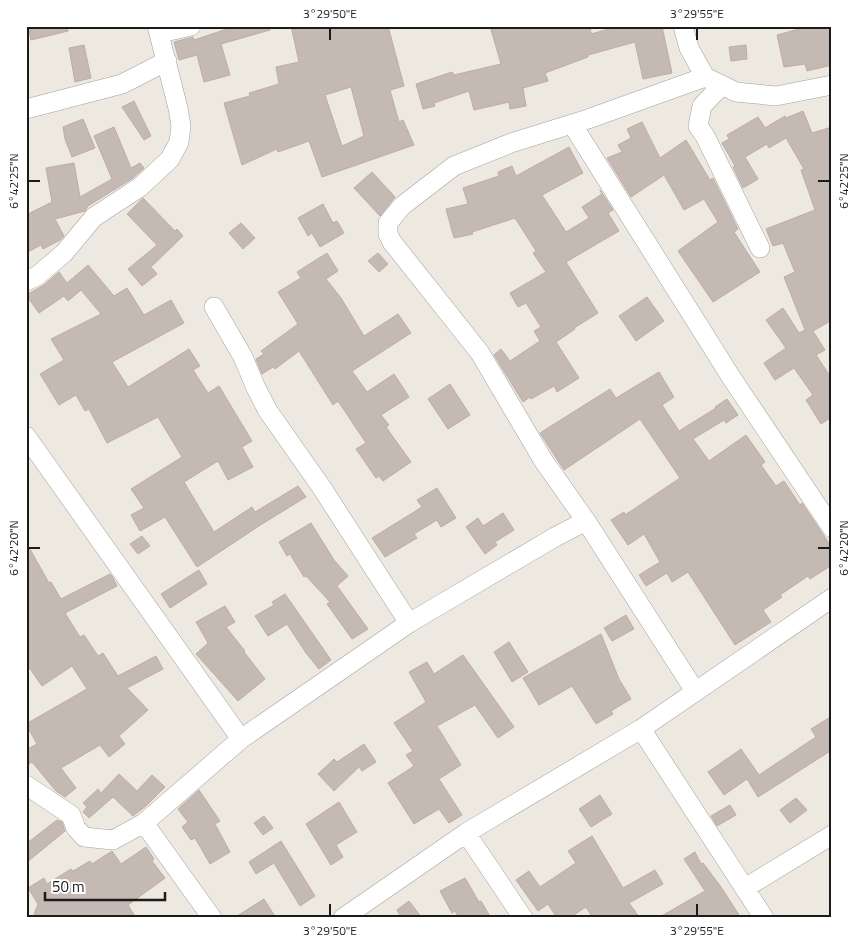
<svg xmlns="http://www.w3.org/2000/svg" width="858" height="944" font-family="'Titillium Web',sans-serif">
  <rect width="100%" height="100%" fill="#ede8e0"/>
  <path fill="#c5b9b3" stroke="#bfada2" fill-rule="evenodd" d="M28,26H67L68,31L31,40Z
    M236,26H269L270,30L221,44L230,75L204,82L197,55L179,60L174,42L193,37L194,40Z
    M291,26H388L404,86L390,90L399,122L403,120L414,145L322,177L309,141L278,152L277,149L242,165L224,103L250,96L249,93L279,84L276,67L299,62ZM351,87L364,136L342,146L325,95Z
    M490,26H590L591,34L619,26H662L672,73L643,79L635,42L588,55V57L545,73L548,81L523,88L526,106L510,109L509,102L474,110L469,91L434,103L435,106L423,109L416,84L452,72L454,75L501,64Z
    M810,26H832V65L807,71L805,64L784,67L777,35Z
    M84,45L91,78L75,82L69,48Z
    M746,45L747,59L731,61L729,47Z
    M134,101L151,136L144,140L122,107Z
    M803,111L812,133L832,127V320L813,331L825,350L816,355L832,379V417L821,424L806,400L813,395L794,368L775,380L764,363L786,348L766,320L783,308L799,333L805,330L784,277L795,272L783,243L773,246L766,229L815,210L801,170L804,169L786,138L769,148L767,144L745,157L758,179L743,188L733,167L735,166L722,143L729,139L727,135L758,117L765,128L785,116L786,118Z
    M83,119L95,148L72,157L65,139L63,127Z
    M642,122L660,158L686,140L710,180L713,178L738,229L734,232L760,272L713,302L678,251L718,222L704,199L684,210L664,175L631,197L607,158L622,152L618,145L631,138L627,129Z
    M114,127L131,168L140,163L144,168L133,178L88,206L85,211L55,219L64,236L60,240L43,249L41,245L26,253V215L52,202L46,168L74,163L80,197L112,179L94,136Z
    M569,147L583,173L542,195L566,232L589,218L582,207L602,194L600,190L613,210L608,213L619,231L566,262L598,313L574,328L575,329L556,342L579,378L557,392L554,386L531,399L530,397L523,402L494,355L501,349L510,361L540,341L534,331L541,327L526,303L518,307L510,293L546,272L533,253L536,251L515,218L472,232L473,234L454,238L446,209L468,204L463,188L499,176L498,172L512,166L516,176Z
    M372,172L395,197L380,216L354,188Z
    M143,198L175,231L177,229L183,236L151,267L157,274L142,286L128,269L157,245L127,214Z
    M323,204L333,223L337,221L344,233L320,247L312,233L308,236L298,218Z
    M241,223L255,238L243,249L229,233Z
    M327,253L338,271L326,279L341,298L364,336L398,314L411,333L352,371L367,392L394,374L409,397L381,415L389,425L386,427L411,462L383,481L379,476L376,478L356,449L366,443L338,401L333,405L299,351L275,369L273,367L262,374L256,359L264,354L261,351L298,324L278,292L301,278L297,272Z
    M378,253L388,264L379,272L368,261Z
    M88,265L114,296L127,288L144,315L171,300L184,323L112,362L128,387L189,349L200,366L193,370L208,393L219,386L252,441L242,447L253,467L228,480L218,461L184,482L214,532L252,507L255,512L298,486L306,497L262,524L197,567L165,517L140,531L131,515L144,508L131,489L182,457L158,417L107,443L89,409L85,411L76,395L59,405L40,374L64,360L51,339L101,314L81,290L68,301L64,296L39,313L26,295L44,285L59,272L67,283Z
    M647,297L664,321L636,341L619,316Z
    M659,372L674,397L662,405L679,431L716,408L715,407L727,399L738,415L726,423L724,420L693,439L709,461L746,435L765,462L761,465L776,486L784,481L800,505L802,503L832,548V565L810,579L808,576L780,595L782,597L763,610L771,622L735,645L688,572L672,582L667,573L646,586L639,575L660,562L644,534L628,545L611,520L624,512L625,515L680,478L640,419L564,470L540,433L610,389L616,398Z
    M450,384L470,415L448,429L428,399Z
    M437,488L456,518L441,527L437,520L414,534L417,538L385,557L372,538L422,507L417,500Z
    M503,513L514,530L495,542L497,545L485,554L466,527L478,518L483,526Z
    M311,523L334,560L348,576L337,586L368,629L352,639L327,604L330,602L306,576L304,577L290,554L287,556L279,542Z
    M142,536L150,546L138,554L130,544Z
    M26,542L49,583L51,582L61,599L110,574L112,576L117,586L65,613L80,637L84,635L98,656L103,653L118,676L156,656L163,669L127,688L148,710L119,736L125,744L109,757L100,745L61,768L76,788L65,797L56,791L32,762L26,766V750L37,744L26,724L87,689L72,666L42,686L26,663Z
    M199,570L207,584L170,608L161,594Z
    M285,594L331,660L319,669L306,653L287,624L268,636L255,616L274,605L272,602Z
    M225,606L235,622L226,627L245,651L244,652L265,679L238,701L196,654L208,643L196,622Z
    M626,615L634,629L612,641L604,628Z
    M601,634L619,679L631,699L611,711L613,714L596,724L572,686L539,705L523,678Z
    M509,642L528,672L512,682L494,652Z
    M463,655L514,727L498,738L475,705L437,726L461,765L439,779L462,815L449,823L439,809L414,824L388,783L414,766L406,755L413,751L394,723L426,702L409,672L427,662L434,674Z
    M832,716V750L758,797L747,779L724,795L708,772L741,749L759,775L816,737L811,729Z
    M364,744L376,762L362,771L359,767L334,791L318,774L334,759L337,762Z
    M119,774L137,791L152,775L165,787L147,805L133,816L113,797L89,818L83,812L87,807L83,803L98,789L101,793Z
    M199,790L220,821L215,824L230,852L210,864L195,838L191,840L182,827L188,822L178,809Z
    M600,795L612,814L591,827L579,809Z
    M796,798L807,810L790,823L780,810Z
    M339,802L357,832L336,845L343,857L331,865L306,824Z
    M730,805L736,815L717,826L711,816Z
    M264,816L273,828L263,835L254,823Z
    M57,820L62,822L65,831L26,863V844Z
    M592,836L623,888L655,870L663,884L629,903L640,918H593L586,907L569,918H557L548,904L538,911L516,880L529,871L540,887L576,863L568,851Z
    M281,841L315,896L300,906L274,863L256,874L249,862Z
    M146,847L154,859L152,861L165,878L128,905L136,918H42L34,914L38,904L28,888L44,878L47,884L71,869L73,871L90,861L92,864L112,851L121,864Z
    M695,852L701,864L703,863L721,887L741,918H658L705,891L684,859Z
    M465,878L479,902L481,901L491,918H459L455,911L452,913L440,891Z
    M264,899L276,918H234Z
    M409,901L422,918H402L397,910Z"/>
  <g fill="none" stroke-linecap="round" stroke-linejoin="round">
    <g stroke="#a2a2a2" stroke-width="20">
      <path id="minor" d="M683,26L689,48L705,77L736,92L776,96L832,85
        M160,33L191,26
        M722,85L702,106L698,126L705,136L760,248
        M26,109L122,84L167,61
        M572,124L731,377L832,528
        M26,281L37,276L64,253L94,217L140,187L170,159L179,142L181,126L178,108L157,26
        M214,307L243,357L256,388L268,411L322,488L409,623
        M26,436L241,739
        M695,691L586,521L543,460L480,353L392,242L388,234V223L402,206L454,166L511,143L588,119L705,77
        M641,729L764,918
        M26,785L71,815L76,828L84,837L113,840L144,823L241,739L409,623L555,537L586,521
        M144,823L212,918
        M466,833L523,918
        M745,888L832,835
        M343,918L466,833L641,729L832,598"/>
    </g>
    <use href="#minor" stroke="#fff" stroke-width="19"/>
  </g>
  <path fill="none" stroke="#1b1b1b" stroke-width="2" d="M330,28V40M697,28V40M28,181H40M818,181H830M28,548H40M818,548H830M330,904V916M697,904V916"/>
  <rect width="858" height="944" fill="none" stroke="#ffffff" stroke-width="55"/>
  <path d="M45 892v8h120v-8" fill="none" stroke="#1b1b1b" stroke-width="2.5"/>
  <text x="52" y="892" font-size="15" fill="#1b1b1b" stroke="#ffffff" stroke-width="4" paint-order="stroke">50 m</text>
  <rect x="28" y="28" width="802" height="888" fill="none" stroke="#1b1b1b" stroke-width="2"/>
  <g font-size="12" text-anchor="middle" fill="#1b1b1b">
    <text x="330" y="18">3°29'50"E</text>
    <text x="697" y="18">3°29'55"E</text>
    <text transform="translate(14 181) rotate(-90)" y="4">6°42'25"N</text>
    <text transform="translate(844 181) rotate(-90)" y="4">6°42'25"N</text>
    <text transform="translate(14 548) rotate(-90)" y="4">6°42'20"N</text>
    <text transform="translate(844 548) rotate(-90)" y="4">6°42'20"N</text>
    <text x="330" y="935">3°29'50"E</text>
    <text x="697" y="935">3°29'55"E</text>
  </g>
</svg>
